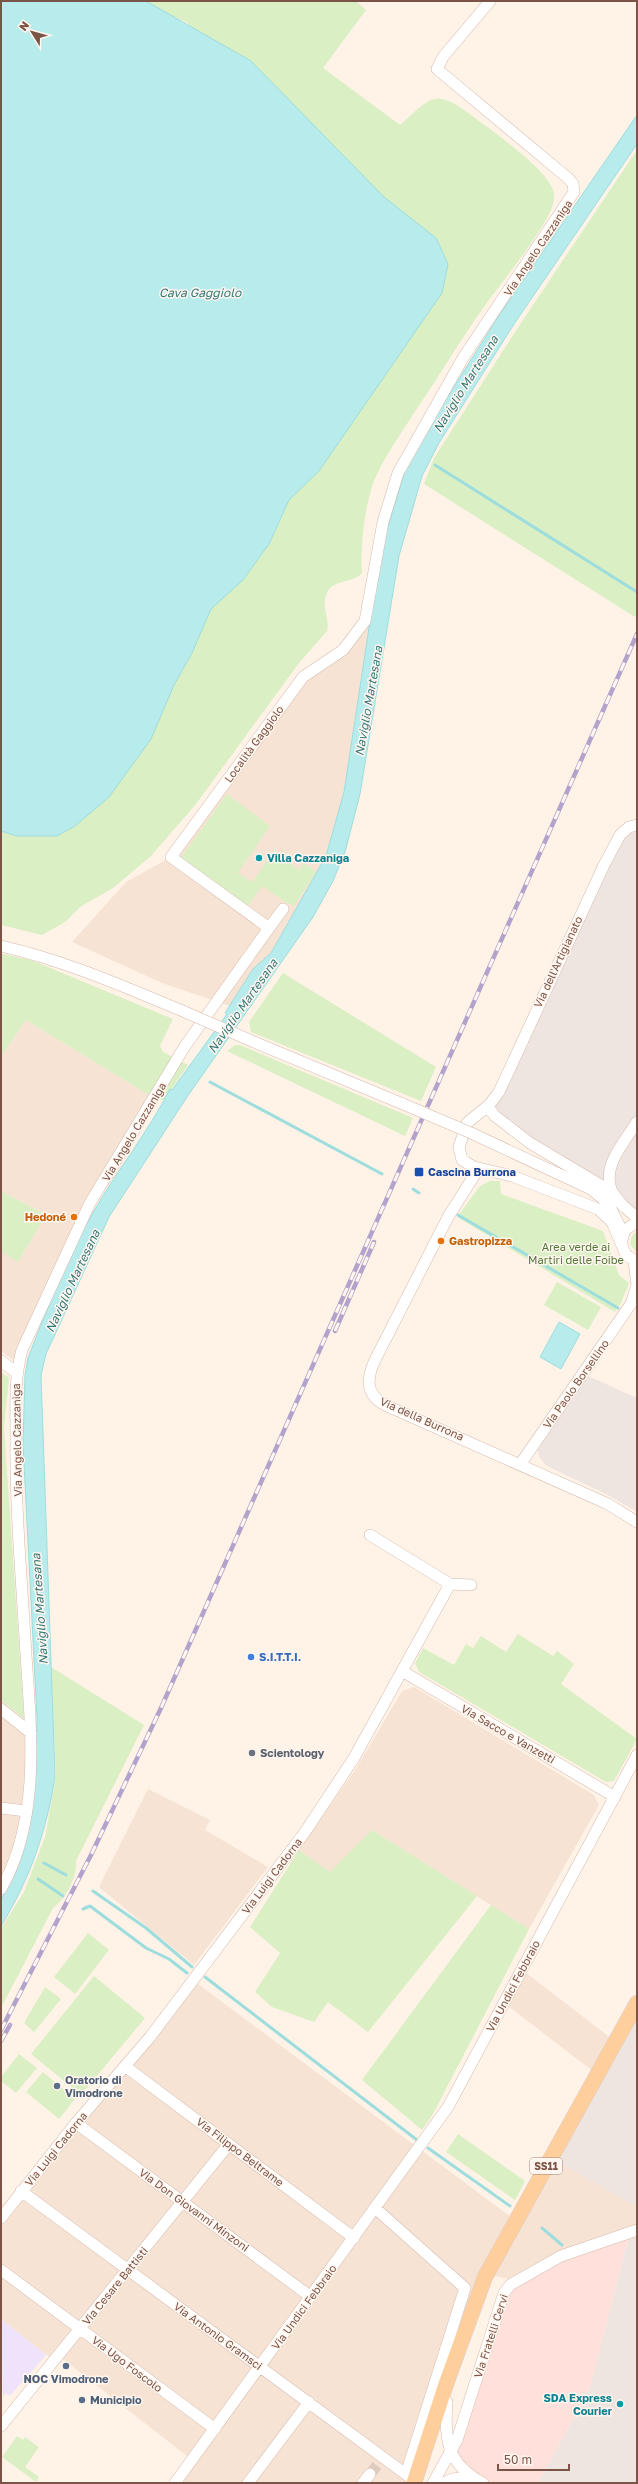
<svg xmlns="http://www.w3.org/2000/svg" width="638" height="2484" font-family="'Golos Text',sans-serif">
  <rect width="100%" height="100%" fill="#fff2e7"/>
  <path fill="#f7e3d4" d="M370,623L344,792L326,856L271,953L253,970L230,1006L162,983L72,942L126,882L171,857L303,677Z
    M26,1020L157,1100L116,1175L99,1198L84,1226L28,1351L24,1368L1,1351V1251L18,1262L46,1215L1,1191V1057Z
    M414,1687L594,1795L599,1805L529,1929L372,1830L330,1873L299,1850L357,1767L402,1691Z
    M1,1700L36,1731L30,1811L5,1889L1,1895Z
    M148,1789L210,1820L205,1830L268,1867L194,1965L99,1887Z
    M525,1972L612,2039L594,2072L508,2006Z
    M194,1981L515,2220L501,2247L414,2483H175L192,2460L59,2356L54,2361L1,2319V2218Z
    M553,2159L637,2207V2227L514,2280L490,2275Z"/>
  <path fill="#ffe0da" d="M629,2235L590,2388L538,2483H487L458,2457L457,2450L506,2294L562,2258Z"/>
  <path fill="#efe5e0" d="M637,821V1213L494,1119L492,1095L614,837Z
    M588,1376L637,1398V1512L608,1495L547,1466L539,1457L537,1448Z
    M637,2011V2207L553,2159Z
    M637,2232V2483H538L590,2388L629,2235Z"/>
  <path fill="#efe3fb" d="M1,2319L46,2355L10,2396L6,2393L3,2397Z"/>
  <path fill="#daefc3" d="M146,1H356L366,10L323,68L400,125C430,98 435,87 471,115C490,129 547,169 553,190C557,201 549,215 543,225C522,259 496,289 474,321C455,349 437,379 418,407C403,431 379,463 371,490C364,515 360,547 362,573C352,585 328,577 325,600C323,611 330,620 327,631L299,663L196,804L151,856L113,888L80,907L65,922L42,935L1,925V831L17,836L174,685L192,653L211,609L221,599L279,518L289,500L303,486L436,238L384,197L186,22L160,11Z
    M637,150V613L635,617L424,484L434,458L519,326Z
    M227,794L270,826L238,873L252,882L274,852L299,870L304,863L316,872L294,906L285,902L262,886L246,908L179,860Z
    M3,954L31,960L173,1019L160,1046L163,1052L188,1065L164,1100H157L26,1020L1,1057V955Z
    M283,973L436,1067L421,1101L251,1032L249,1022Z
    M235,1045H240L413,1118L405,1136L227,1051Z
    M490,1181H500L501,1194L603,1231L619,1275L629,1283L621,1303L615,1312L457,1217L480,1186Z
    M1,1191L46,1215L18,1262L1,1251Z
    M637,1231V1253L630,1244L632,1236Z
    M557,1282L601,1307L588,1330L544,1305Z
    M1,1372L9,1378L4,1427L24,1719L1,1700Z
    M518,1634L553,1656L557,1651L574,1664L561,1684L637,1739L614,1781L606,1782L419,1672L415,1663L423,1648L454,1665L466,1644L473,1648L481,1636L506,1652Z
    M51,1667L144,1725L76,1861C77,1878 66,1898 53,1908L1,2008V1928L24,1892L45,1837L56,1776Z
    M372,1830L477,1896L368,2032L328,2002L314,2022L272,2007L255,1992L280,1953L250,1927L299,1850L330,1872Z
    M491,1905L529,1929L433,2114L422,2130L362,2080Z
    M88,1933L109,1950L75,1994L54,1977Z
    M94,1976L145,2018L81,2095L31,2054Z
    M45,1987L61,1999L34,2032L24,2023Z
    M19,2054L37,2068L16,2093L1,2081V2077Z
    M43,2072L75,2099L59,2119L26,2092Z
    M458,2134L525,2181L515,2200L446,2152Z
    M17,2436L23,2440L25,2437L39,2447L25,2467L39,2477L36,2482L2,2457Z"/>
  <path fill="#b8ebeb" stroke="#9dddde" d="M1,1H146L251,61L384,197L436,238L448,264L442,293L319,471L289,500L269,544L243,580L211,609L192,653L174,685L151,739L109,797L75,826L57,836H17L1,831Z
    M637,115V144L514,324L439,443L422,476L399,556L360,794L345,852L333,881L313,917L187,1097L109,1217L46,1354L41,1375L55,1776C47,1830 30,1879 1,1926V1900L18,1865L35,1782L37,1718L23,1444L25,1375L28,1358C47,1309 67,1257 94,1211C118,1169 148,1132 170,1089L172,1090L227,1014L225,1013L253,969L271,953L326,856L344,792L381,549L405,471L429,426L502,311Z
    M559,1322L580,1334L561,1369L540,1357Z"/>
  <g fill="none" stroke-linecap="round" stroke-linejoin="round">
    <path stroke="#9dddde" stroke-width="3" d="M435,465L637,592
      M210,1082L382,1174
      M413,1189L419,1193
      M458,1215L618,1308
      M44,1863L66,1875
      M38,1879L63,1896
      M93,1891L146,1928L192,1967
      M83,1909L90,1906L146,1948L169,1959L187,1973
      M205,1977L417,2140
      M428,2148L510,2206
      M542,2228L562,2245"/>
    <path stroke="#decabf" stroke-width="11" stroke-dasharray="11 5.5" stroke-linecap="butt" d="M370,2474L383,2458"/>
    <g stroke="#d5baad" stroke-width="12">
      <path id="minor" d="M637,825L629,827L620,835L604,865L499,1092L489,1105L467,1123L459,1147L462,1160L474,1167L512,1176L598,1209L612,1222L626,1255L637,1262
        M269,928L283,909
        M1,946C64,960 125,987 185,1012
        M254,1042L403,1104
        M488,1107L495,1116L530,1143L612,1192L623,1206
        M471,1133L591,1189L608,1203L619,1225
        M479,1168L448,1217L376,1358C367,1376 364,1394 385,1405L608,1504L637,1522
        M612,1192C601,1166 624,1143 637,1122
        M619,1202L637,1218
        M621,1243L625,1230L637,1222
        M632,1301L637,1285L634,1261
        M1,1361L17,1373
        M521,1463L637,1295
        M370,1535L450,1584
        M450,1584L471,1585
        M402,1671L615,1797
        M1,1709L31,1733
        M1,1808L26,1811
        M1,1889C41,1819 31,1731 26,1655C22,1583 15,1510 16,1437C16,1408 14,1379 22,1350L90,1203L185,1046L269,928L171,857L303,677L343,650L365,621L383,522L398,473L463,358L574,192L573,184L569,179L437,69L443,57L490,1
        M126,2067L354,2238
        M76,2123L311,2297
        M21,2191L415,2481
        M375,2208L465,2288L406,2474
        M1,2218L76,2123L150,2037L305,1832L354,1758L450,1584
        M1,2270L215,2429
        M447,2402C444,2440 447,2464 483,2483
        M1,2426L229,2144
        M175,2483L448,2107L637,1755
        M248,2483L309,2402
        M363,2483L370,2474
        M433,2483L457,2440L504,2293L510,2285L561,2256L637,2230
        M444,2483L452,2479L471,2477"/>
    </g>
    <g stroke="#dacfcb" stroke-width="16">
      <path id="major" d="M414,2483L446,2384L485,2277L637,2003"/>
    </g>
    <use href="#minor" stroke="#fff" stroke-width="11"/>
    <use href="#major" stroke="#ffce9d" stroke-width="15"/>
    <g stroke="#b3a2cb" stroke-width="4.5">
      <path id="rail" d="M335,1331L374,1242
        M1,2030L91,1855L161,1708L637,634
        M1,2041L10,2025"/>
    </g>
    <use href="#rail" stroke="#fff7ef" stroke-width="3" stroke-dasharray="9" stroke-linecap="butt"/>
    <g stroke="#d5baad" stroke-width="12" stroke-linecap="butt">
      <path id="minor-bridge" d="M185,1012L254,1042
        M403,1104L471,1133"/>
    </g>
    <use href="#minor-bridge" stroke="#fff" stroke-width="11"/>
  </g>
  <g fill="#0f9aa8" stroke="#fff7ef" stroke-width="1.5">
    <circle cx="259" cy="858" r="4"/>
    <circle cx="620" cy="2404" r="4"/>
  </g>
  <rect fill="#1a4fb4" stroke="#fff7ef" stroke-width="1.5" x="414" y="1167" width="10" height="10" rx="2"/>
  <g fill="#e8710a" stroke="#fff7ef" stroke-width="1.5">
    <circle cx="74" cy="1217" r="4"/>
    <circle cx="441" cy="1241" r="4"/>
  </g>
  <circle fill="#3f7fe0" stroke="#fff7ef" stroke-width="1.5" cx="251" cy="1657" r="4"/>
  <circle fill="#6b7280" stroke="#fff7ef" stroke-width="1.5" cx="252" cy="1753" r="4"/>
  <g fill="#5c6f8a" stroke="#fff7ef" stroke-width="1.5">
    <circle cx="57" cy="2086" r="4"/>
    <circle cx="66" cy="2366" r="4"/>
    <circle cx="82" cy="2400" r="4"/>
  </g>
  <g text-anchor="middle" stroke-width="3" stroke-linejoin="round" paint-order="stroke">
    <rect fill="#fff7ef" stroke="#a38479" stroke-width="1" x="530" y="2158" width="32" height="16" rx="3"/>
    <g font-size="10" font-weight="bold" fill="#7c5347">
      <text x="546" y="2170">SS11</text>
    </g>
    <g font-size="11" fill="#7c5347" stroke="#fff7ef">
      <text transform="translate(538 248) rotate(-56)" y="4">Via Angelo Cazzaniga</text>
      <text transform="translate(254 744) rotate(-54)" y="4">Località Gaggiolo</text>
      <text transform="translate(558 962) rotate(-65)" y="4">Via dell'Artigianato</text>
      <text transform="translate(134 1132) rotate(-59)" y="4">Via Angelo Cazzaniga</text>
      <text transform="translate(576 1384) rotate(-55)" y="4">Via Paolo Borsellino</text>
      <text transform="translate(422 1419) rotate(24)" y="4">Via della Burrona</text>
      <text transform="translate(17 1440) rotate(-91)" y="4">Via Angelo Cazzaniga</text>
      <text transform="translate(508 1734) rotate(30)" y="4">Via Sacco e Vanzetti</text>
      <text transform="translate(272 1876) rotate(-53)" y="4">Via Luigi Cadorna</text>
      <text transform="translate(513 1986) rotate(-62)" y="4">Via Undici Febbraio</text>
      <text transform="translate(56 2149) rotate(-51)" y="4">Via Luigi Cadorna</text>
      <text transform="translate(240 2152) rotate(37)" y="4">Via Filippo Beltrame</text>
      <text transform="translate(194 2210) rotate(36)" y="4">Via Don Giovanni Minzoni</text>
      <text transform="translate(115 2286) rotate(-51)" y="4">Via Cesare Battisti</text>
      <text transform="translate(304 2307) rotate(-54)" y="4">Via Undici Febbraio</text>
      <text transform="translate(218 2336) rotate(36)" y="4">Via Antonio Gramsci</text>
      <text transform="translate(491 2336) rotate(-72)" y="4">Via Fratelli Cervi</text>
      <text transform="translate(127 2364) rotate(37)" y="4">Via Ugo Foscolo</text>
    </g>
    <g font-size="11" font-weight="bold" fill="#0d838f" stroke="#fff7ef" text-anchor="start">
      <text x="267" y="862">Villa Cazzaniga</text>
      <text x="612" y="2402" text-anchor="end">SDA Express<tspan x="612" dy="13">Courier</tspan></text>
    </g>
    <g font-size="11" font-weight="bold" fill="#164399" stroke="#fff7ef" text-anchor="start">
      <text x="428" y="1176">Cascina Burrona</text>
    </g>
    <g font-size="11" font-weight="bold" fill="#c56008" stroke="#fff7ef" text-anchor="end">
      <text x="66" y="1221">Hedoné</text>
      <text x="449" y="1245" text-anchor="start">Gastropizza</text>
    </g>
    <g font-size="11" fill="#537738" stroke="#fff7ef">
      <text x="576" y="1251">Area verde ai<tspan x="576" dy="13">Martiri delle Foibe</tspan></text>
    </g>
    <g font-size="11" font-weight="bold" fill="#366cbe" stroke="#fff7ef" text-anchor="start">
      <text x="259" y="1661">S.I.T.T.I.</text>
    </g>
    <g font-size="11" font-weight="bold" fill="#5b616d" stroke="#fff7ef" text-anchor="start">
      <text x="260" y="1757">Scientology</text>
    </g>
    <g font-size="11" font-weight="bold" fill="#4e5e75" stroke="#fff7ef" text-anchor="start">
      <text x="65" y="2084">Oratorio di<tspan x="65" dy="13">Vimodrone</tspan></text>
      <text x="66" y="2383" text-anchor="middle">NOC Vimodrone</text>
      <text x="90" y="2404">Municipio</text>
    </g>
    <g font-size="12" font-style="italic" fill="#36797b" stroke="#fff7ef">
      <text x="200" y="297">Cava Gaggiolo</text>
      <text transform="translate(466 384) rotate(-58)" y="4">Naviglio Martesana</text>
      <text transform="translate(369 701) rotate(-80)" y="4">Naviglio Martesana</text>
      <text transform="translate(243 1006) rotate(-55)" y="4">Naviglio Martesana</text>
      <text transform="translate(73 1281) rotate(-65)" y="4">Naviglio Martesana</text>
      <text transform="translate(40 1609) rotate(-94)" y="4">Naviglio Martesana</text>
    </g>
  </g>
  <rect width="638" height="2484" fill="none" stroke="#7c5347" stroke-width="4"/>
  <g transform="translate(32 32) rotate(307)" stroke="#fff7ef" stroke-width="3" paint-order="stroke">
  <path d="M0-3L7 15L0 10L-7 15Z" fill="#7c5347"/>
  <text y="-6" font-size="11" font-weight="bold" text-anchor="middle" fill="#7c5347">N</text>
  </g>
  <path d="M498 2464v6h71v-6" fill="none" stroke="#7c5347" stroke-width="2"/>
  <text x="504" y="2464" font-size="12" fill="#7c5347" stroke="#fff7ef" stroke-width="3" paint-order="stroke">50 m</text>
</svg>
